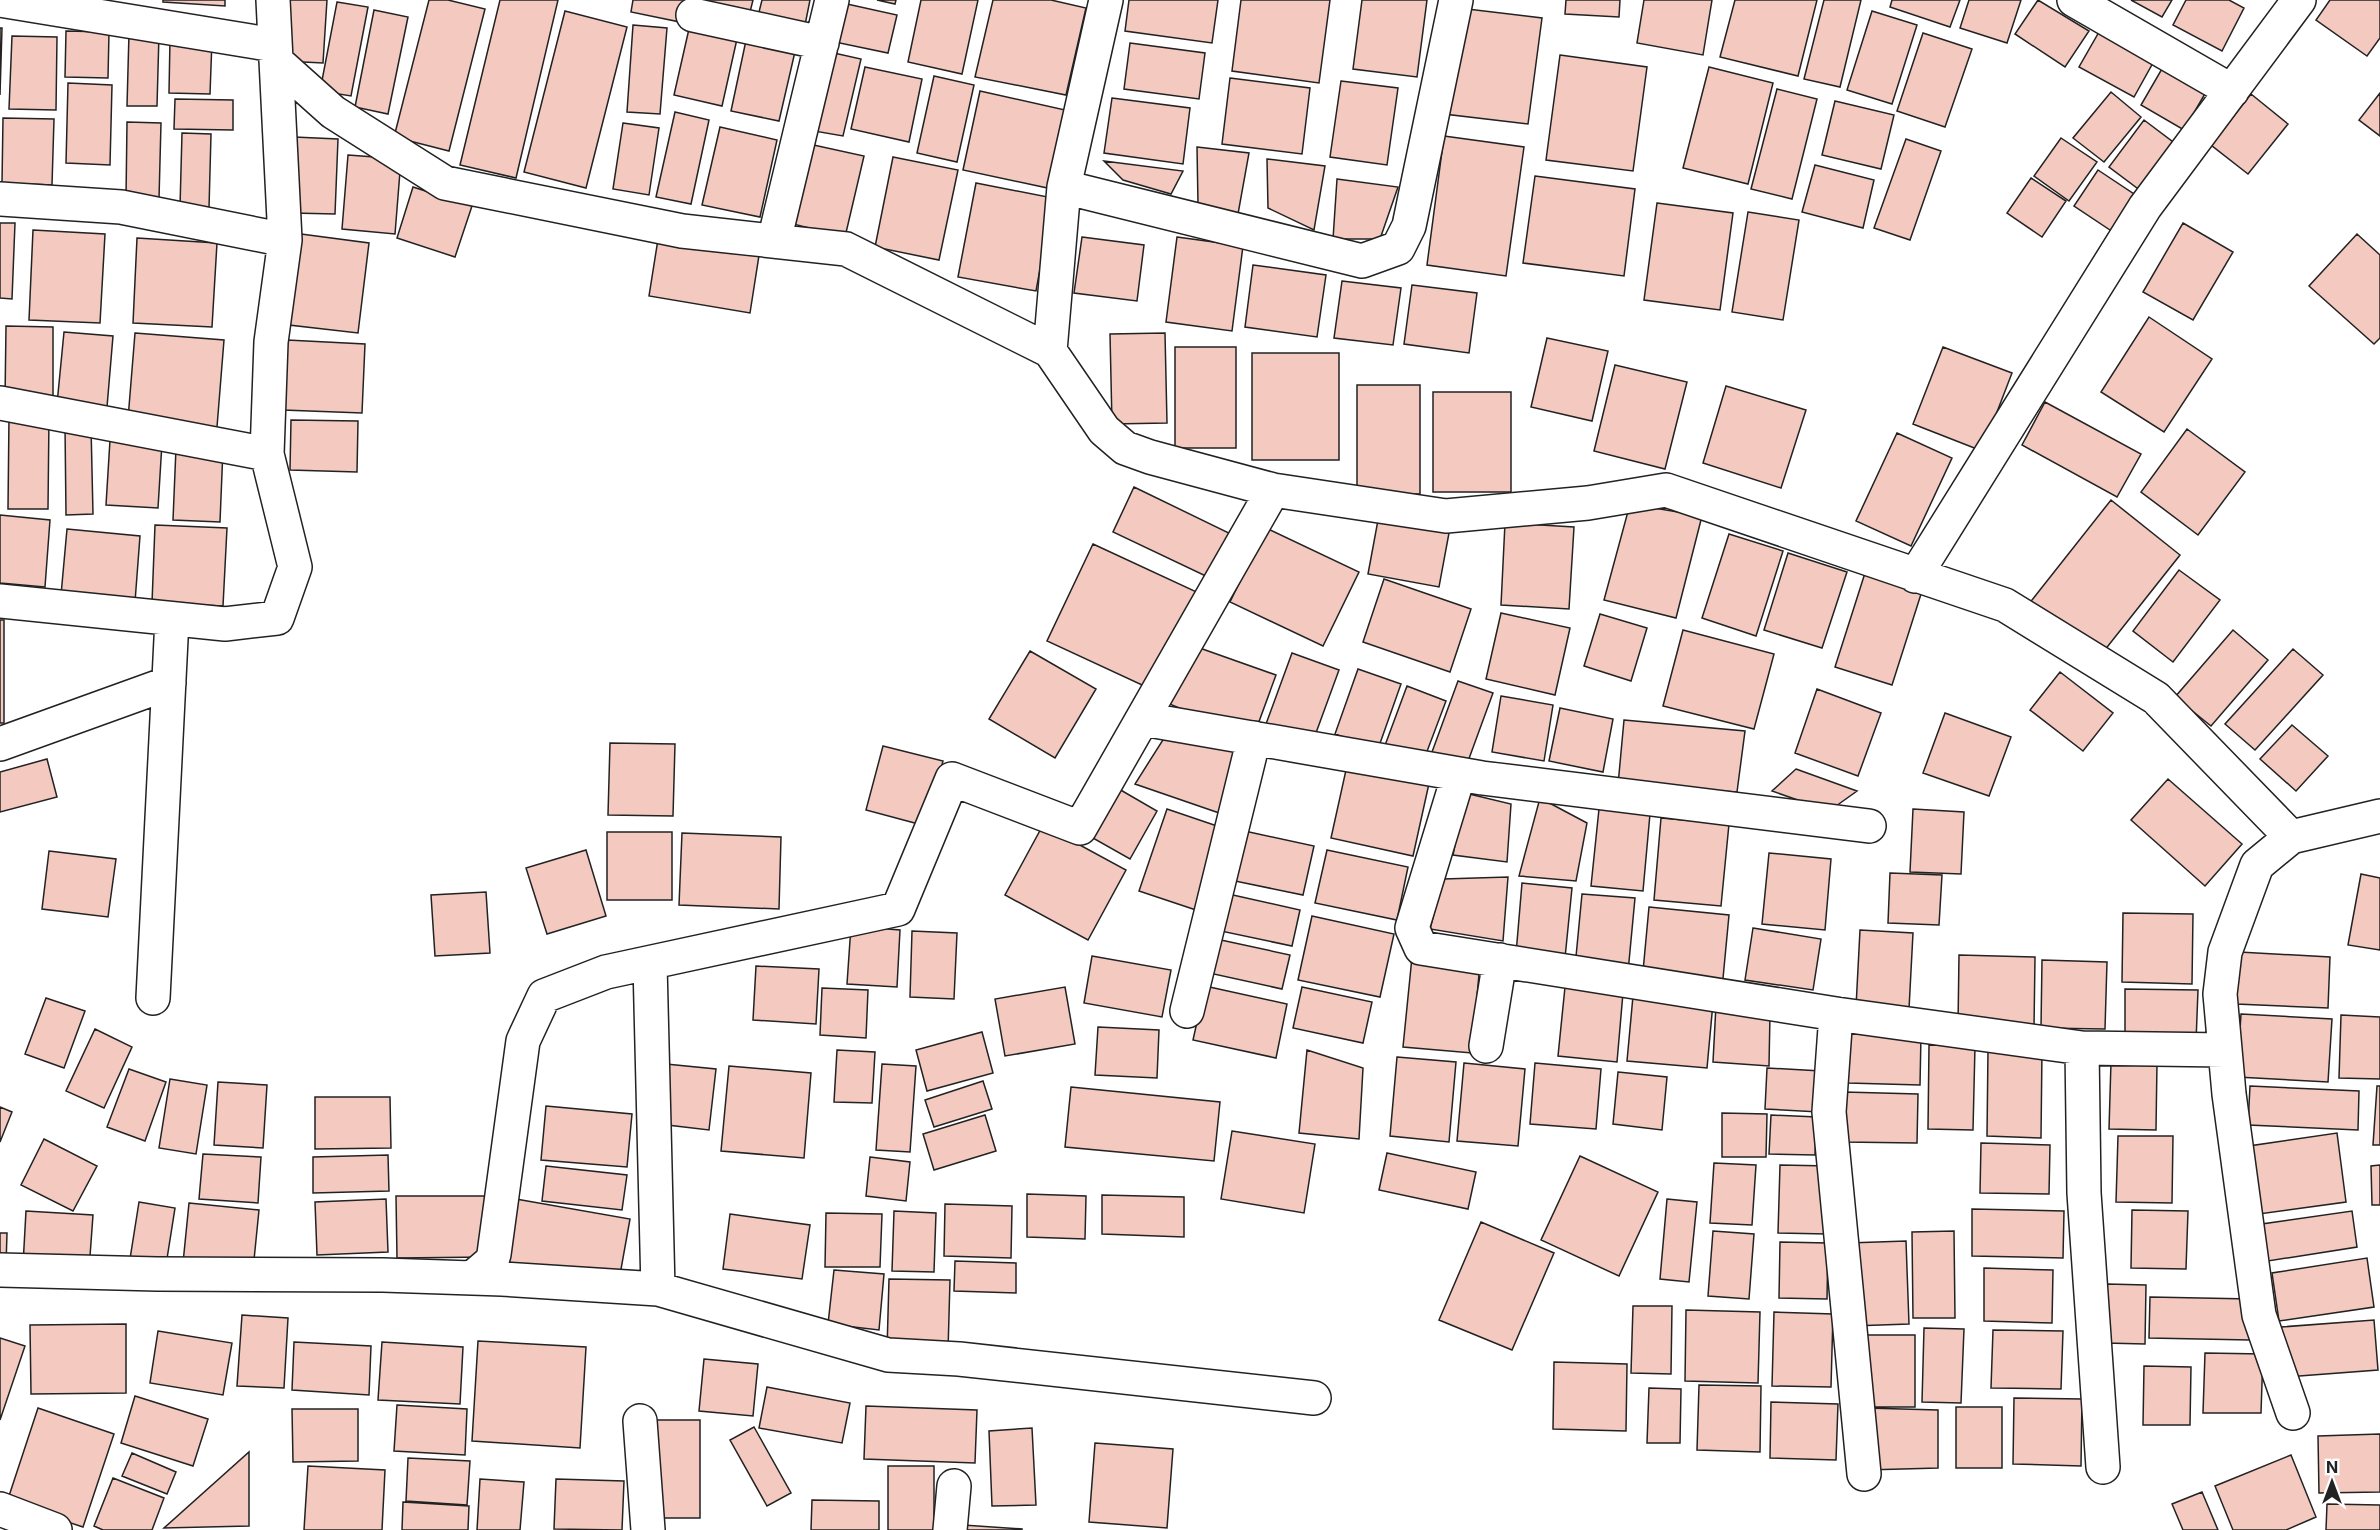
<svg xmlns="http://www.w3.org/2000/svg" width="2380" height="1530" font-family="Inter,sans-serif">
  <rect width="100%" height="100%" fill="#fff"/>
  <path fill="#f3c9c0" stroke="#222" stroke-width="1.5" d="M163,0H225V6L163,2Z
    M286,0H327L323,63L283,61Z
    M429,0H448L485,9L449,151L394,137Z
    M500,0H558L516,178L460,165Z
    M633,0H684L680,22L631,12Z
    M702,0H753L747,24L699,14Z
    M762,0H810L804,30L757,20Z
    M877,0H896L895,4Z
    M921,0H978L962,74L908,62Z
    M993,0H1051L1086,8L1066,95L975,77Z
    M1129,0H1218L1212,43L1125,31Z
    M1241,0H1330L1319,83L1232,71Z
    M1362,0H1427L1417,77L1353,69Z
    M1566,0H1620L1619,17L1565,14Z
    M1644,0H1712L1703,55L1637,43Z
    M1735,0H1817L1798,76L1720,57Z
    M1824,0H1861L1840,87L1804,79Z
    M1892,0H1960L1950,27L1890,7Z
    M1969,0H2021L2007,43L1960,28Z
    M2038,0L2089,31L2065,67L2015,34Z
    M2131,0H2172L2162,17Z
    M2186,0H2229L2244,8L2222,51L2173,25Z
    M2330,0H2380V38L2367,56L2316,20Z
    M337,2L368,7L351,96L320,91Z
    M838,2L897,15L888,53L830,41Z
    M1459,8L1542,18L1528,124L1444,114Z
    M374,10L408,17L388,114L355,107Z
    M565,11L627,27L586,188L524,172Z
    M1872,11L1917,25L1892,104L1847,90Z
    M691,20L739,30L722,106L674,95Z
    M633,25L667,28L660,114L627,112Z
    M0,28H2L0,95Z
    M66,31L109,32L108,78L65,77Z
    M748,31L797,43L779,121L731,111Z
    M2099,32L2154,61L2134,97L2079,67Z
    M129,33L159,34L157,106H127Z
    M1923,33L1972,49L1945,127L1897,111Z
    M12,36L57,37L56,110L9,109Z
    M170,39L212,40L210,94L169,93Z
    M1130,43L1205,53L1199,99L1124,89Z
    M825,51L861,59L843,136L808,130Z
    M1560,55L1647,67L1633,171L1546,160Z
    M865,67L922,79L909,142L851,129Z
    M1709,67L1773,83L1748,184L1683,168Z
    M2163,67L2206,92L2184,130L2141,105Z
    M934,76L974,85L957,162L917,153Z
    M1230,78L1310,88L1302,154L1222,144Z
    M1341,81L1398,88L1387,165L1330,157Z
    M68,83L112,85L110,165L66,163Z
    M1777,89L1817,99L1792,199L1751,189Z
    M980,91L1074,112L1057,190L963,170Z
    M2111,92L2141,117L2104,162L2073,138Z
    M2380,93V136L2359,120Z
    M2251,94L2288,124L2248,174L2211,145Z
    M1112,98L1190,108L1183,164L1104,153Z
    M175,99L233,100V130L174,129Z
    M1835,101L1894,115L1881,169L1822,155Z
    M675,112L709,120L691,204L656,197Z
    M3,118L54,119L52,185L2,183Z
    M2144,120L2181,148L2145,194L2109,167Z
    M127,122L161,123L159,199L126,198Z
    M623,123L659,128L649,195L613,189Z
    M720,127L777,140L760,217L702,205Z
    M182,133L211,134L209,208L180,207Z
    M1444,136L1524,147L1506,276L1427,265Z
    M294,137L338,139L335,214L292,213Z
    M2061,138L2097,162L2069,201L2034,176Z
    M1906,139L1941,151L1910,240L1874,228Z
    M809,144L864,156L845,237L793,224Z
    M1197,147L1249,153L1238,214L1198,204Z
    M348,155L401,159L395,234L342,229Z
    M893,157L958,170L939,260L875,247Z
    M1267,159L1325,166L1314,230L1268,208Z
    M1104,161L1183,171L1171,194L1123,180Z
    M1815,165L1874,180L1863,228L1802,212Z
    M2098,170L2137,196L2113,232L2074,206Z
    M1535,176L1635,189L1624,276L1523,263Z
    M2031,178L2066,201L2042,237L2007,213Z
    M1337,179L1398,187L1380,239H1333Z
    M976,183L1053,198L1036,291L958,277Z
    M413,187L472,206L455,257L397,238Z
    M1657,203L1733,213L1720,310L1644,300Z
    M1748,212L1799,220L1783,320L1732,312Z
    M0,223H15L12,299L0,298Z
    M2183,223L2233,252L2193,320L2143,292Z
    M33,230L105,234L100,323L29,320Z
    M659,233L760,249L750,313L649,296Z
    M301,234L369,243L358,333L289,325Z
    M2357,234L2380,255V338L2374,344L2309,286Z
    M1082,237L1144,245L1137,301L1074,293Z
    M1177,237L1243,246L1232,331L1166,322Z
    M137,238L217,243L212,327L133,323Z
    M1253,265L1326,275L1317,337L1245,327Z
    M1342,281L1401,288L1393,345L1334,338Z
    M1412,285L1477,293L1469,353L1404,344Z
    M2149,317L2212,359L2164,432L2101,392Z
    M6,326L53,327V401L5,400Z
    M64,332L113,336L107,407L57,404Z
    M135,333L224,340L217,427L128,419Z
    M1165,333L1167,423L1112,424L1110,334Z
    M1547,338L1608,351L1592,421L1531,407Z
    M287,340L365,344L362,413L283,410Z
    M1175,347H1236V448H1175Z
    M1943,347L2012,373L1982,451L1913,424Z
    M1252,353H1339V460H1252Z
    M1615,365L1687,382L1665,469L1594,451Z
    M1357,385H1420V494H1357Z
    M1726,386L1806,410L1781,488L1703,463Z
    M1433,392H1511V492H1433Z
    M2045,402L2141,454L2117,497L2022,445Z
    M9,416H49L48,509H8Z
    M291,420L358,421L357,472L290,470Z
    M65,426H91L93,514L66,515Z
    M2187,429L2245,472L2198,535L2141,492Z
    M1897,433L1952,458L1911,546L1856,521Z
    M110,440L162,443L158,508L106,505Z
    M176,448L223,449L220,522L173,520Z
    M1134,487L1233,535L1212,579L1113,532Z
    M2111,500L2180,555L2104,651L2028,605Z
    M1630,504L1702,516L1676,618L1604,600Z
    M0,515L50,520L45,587L0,583Z
    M1378,520L1449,533L1439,587L1368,574Z
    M1505,523L1574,527L1569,609L1501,605Z
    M155,525L227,528L223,606L152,603Z
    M1266,528L1359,572L1323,646L1230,602Z
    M67,529L140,536L135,602L61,595Z
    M1729,534L1783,551L1756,636L1702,618Z
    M1093,544L1201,594L1155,691L1047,641Z
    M1788,553L1847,572L1822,648L1764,630Z
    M2179,570L2220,600L2173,662L2133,631Z
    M1865,573L1922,591L1892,685L1835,667Z
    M1384,579L1471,609L1450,672L1363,642Z
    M1501,613L1570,628L1555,695L1486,679Z
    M1600,614L1647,628L1631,681L1584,666Z
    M0,620H4V723H0Z
    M1683,630L1774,654L1754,729L1663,706Z
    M2233,630L2268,660L2211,726L2175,697Z
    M1194,646L1276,675L1253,738L1162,701Z
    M2293,649L2323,675L2255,750L2225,724Z
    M1030,651L1096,689L1055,758L989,719Z
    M1292,653L1339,670L1313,741L1266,724Z
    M1358,669L1401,684L1378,749L1335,734Z
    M2060,672L2113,713L2083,751L2030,710Z
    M1458,681L1493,693L1467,764L1432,752Z
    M1407,686L1446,701L1423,762L1384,748Z
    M1817,689L1881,713L1858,776L1795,753Z
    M1501,696L1553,705L1544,761L1492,752Z
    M1560,708L1613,719L1603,772L1549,761Z
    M1945,713L2011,737L1989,796L1923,773Z
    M1624,720L1745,731L1737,792L1618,785Z
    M2292,725L2328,756L2296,791L2260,759Z
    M1166,735L1248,748L1225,815L1135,784Z
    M610,743L675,744L673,816L608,815Z
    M883,746L943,761L926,826L866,810Z
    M47,759L57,797L0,812V772Z
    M1348,761L1430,779L1413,856L1331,838Z
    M1796,769L1857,791L1829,811L1772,791Z
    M2168,779L2242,844L2205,886L2131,820Z
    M1112,785L1157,811L1130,859L1084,833Z
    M1465,793L1511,804L1507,862L1453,855Z
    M1540,798L1587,823L1576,881L1519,876Z
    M1167,809L1223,828L1196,910L1139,891Z
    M1599,809L1650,814L1643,891L1591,886Z
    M1913,809L1964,812L1961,874L1910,872Z
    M1661,818L1729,824L1721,906L1654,900Z
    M1043,825L1126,870L1088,940L1005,895Z
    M1240,830L1314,846L1303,895L1230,880Z
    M607,832H672V900H607Z
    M682,833L781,837L779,909L679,905Z
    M586,850L606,916L547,934L526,868Z
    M1327,850L1408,867L1397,920L1315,903Z
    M49,851L116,859L108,917L42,909Z
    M1769,853L1831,859L1825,930L1762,924Z
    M1890,873L1942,875L1939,925L1888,923Z
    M2361,874L2380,878V950L2348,945Z
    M1508,877L1503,941L1430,929L1443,879Z
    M1522,883L1572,888L1565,958L1516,954Z
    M486,892L490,953L435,956L431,895Z
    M1224,893L1300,910L1292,946L1216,930Z
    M1582,894L1635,898L1628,972L1575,967Z
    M1649,907L1729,915L1722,989L1642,982Z
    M2123,913L2193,914L2192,984L2122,982Z
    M1312,916L1394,934L1380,997L1298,980Z
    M851,926L900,930L897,987L847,984Z
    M1753,928L1821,939L1813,990L1745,980Z
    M1860,930L1913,933L1909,1009L1856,1007Z
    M912,931L957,933L954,999L910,997Z
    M1207,937L1290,955L1282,989L1200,971Z
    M2239,952L2330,957L2328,1008L2236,1004Z
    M1959,955L2035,957L2034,1028L1958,1026Z
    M1092,956L1171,970L1162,1017L1084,1003Z
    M1412,957L1480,963L1472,1053L1403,1047Z
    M2042,960L2107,962L2105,1029L2041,1028Z
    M756,966L819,969L816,1024L753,1020Z
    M1205,986L1287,1004L1276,1058L1193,1040Z
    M1065,987L1075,1044L1005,1056L995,999Z
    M1302,987L1372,1002L1363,1043L1293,1028Z
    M1565,987L1623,993L1617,1062L1558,1056Z
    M822,988L868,990L866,1038L820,1035Z
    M2125,989L2198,990L2196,1042L2125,1041Z
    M1633,996L1713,1003L1707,1068L1627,1061Z
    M46,998L85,1011L64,1068L25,1054Z
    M1716,1005L1770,1014L1769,1066L1713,1062Z
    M2241,1014L2332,1019L2328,1082L2237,1077Z
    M2341,1015L2380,1017V1079L2339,1078Z
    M1098,1027L1159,1030L1157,1078L1095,1075Z
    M95,1029L132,1047L104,1108L66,1091Z
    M982,1032L993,1073L927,1091L916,1050Z
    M1849,1034L1921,1035L1920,1085L1848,1083Z
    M1929,1045L1975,1046L1973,1130L1928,1129Z
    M837,1050L875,1052L872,1103L834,1102Z
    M1307,1050L1363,1068L1359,1139L1299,1133Z
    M1988,1050H2042L2041,1138L1987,1136Z
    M1397,1057L1456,1062L1449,1142L1390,1136Z
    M2111,1062H2157L2156,1130L2109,1129Z
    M1464,1063L1525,1069L1518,1146L1457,1141Z
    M1535,1063L1601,1069L1596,1129L1530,1124Z
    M666,1064L716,1069L709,1130L659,1124Z
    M882,1064L916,1066L910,1152L876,1150Z
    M729,1066L811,1073L804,1158L721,1151Z
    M1767,1068L1821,1071L1819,1112L1765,1109Z
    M129,1069L166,1082L145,1141L107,1127Z
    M1618,1072L1667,1077L1662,1130L1613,1124Z
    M170,1079L207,1085L196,1154L159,1148Z
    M983,1081L992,1109L934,1127L925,1100Z
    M218,1082L267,1085L263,1148L214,1145Z
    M2250,1086L2359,1091L2358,1130L2248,1125Z
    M2377,1086H2380V1145H2373Z
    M1071,1087L1220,1102L1214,1161L1065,1147Z
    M1844,1092L1918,1094L1917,1143L1843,1142Z
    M315,1097H390L391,1148L315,1149Z
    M546,1106L632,1114L627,1167L541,1160Z
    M0,1107L12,1112L0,1142Z
    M1722,1113L1767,1114L1766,1157H1722Z
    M985,1115L996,1151L934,1170L923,1134Z
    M1771,1115L1817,1117L1815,1155L1769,1154Z
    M1232,1131L1315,1144L1304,1213L1221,1199Z
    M2337,1133L2346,1202L2259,1214L2249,1146Z
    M2118,1136H2173L2172,1203L2116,1202Z
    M44,1139L97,1166L73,1211L21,1185Z
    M1981,1143L2050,1145L2049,1194L1980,1193Z
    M1387,1153L1476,1172L1468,1209L1379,1190Z
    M203,1154L261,1157L258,1203L199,1199Z
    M388,1155L389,1191L313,1193V1157Z
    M1580,1156L1658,1192L1619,1276L1541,1240Z
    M870,1157L910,1162L906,1201L866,1196Z
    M1714,1163L1756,1165L1752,1225L1710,1223Z
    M1780,1165L1829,1166L1827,1234L1778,1233Z
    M2380,1165V1205H2372L2371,1166Z
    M546,1166L627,1175L622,1210L542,1201Z
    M1027,1194L1086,1196L1085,1239L1027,1237Z
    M1102,1195L1184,1197V1237L1102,1234Z
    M396,1196H488V1257L397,1258Z
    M386,1199L388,1252L317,1255L315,1202Z
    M516,1199L630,1219L618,1286L504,1265Z
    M1667,1199L1697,1202L1689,1282L1660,1279Z
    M139,1202L175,1208L166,1265L130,1259Z
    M189,1203L259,1210L253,1270L183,1263Z
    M945,1204L1012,1206L1011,1258L944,1256Z
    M1972,1209L2064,1211L2063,1258L1972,1256Z
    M2132,1210L2188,1211L2186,1269L2131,1268Z
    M26,1211L93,1215L89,1270L23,1265Z
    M894,1211L936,1213L934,1272L892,1271Z
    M2352,1211L2357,1247L2268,1261L2262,1224Z
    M826,1213L882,1214L880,1267H825Z
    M730,1214L810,1225L802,1279L723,1269Z
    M1481,1222L1554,1253L1512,1350L1439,1320Z
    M1713,1231L1754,1234L1749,1299L1708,1296Z
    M1954,1231L1955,1318H1913L1912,1232Z
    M0,1233H7L6,1265H0Z
    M1906,1241L1909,1324L1852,1326L1848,1243Z
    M1780,1242L1828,1243L1827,1299L1779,1298Z
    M2367,1258L2374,1307L2279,1321L2272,1273Z
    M955,1261L1016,1263V1293L954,1291Z
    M1984,1268L2053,1270L2052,1323L1984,1321Z
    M834,1270L884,1274L879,1330L828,1324Z
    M889,1279L950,1280L948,1351L887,1350Z
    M2107,1284L2146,1285L2145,1344L2105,1343Z
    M2150,1297L2251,1299L2250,1340L2149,1338Z
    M1633,1306H1672L1671,1374L1631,1373Z
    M1686,1310L1760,1312L1758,1383L1685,1381Z
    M1774,1312L1833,1314L1831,1387L1772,1386Z
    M242,1315L288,1318L284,1388L237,1386Z
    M2374,1320L2378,1370L2285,1377L2281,1327Z
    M126,1324V1393L31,1394L30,1325Z
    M1924,1328L1964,1329L1961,1403L1922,1402Z
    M1993,1330L2063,1331L2061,1389L1991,1388Z
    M158,1331L232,1343L223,1395L150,1383Z
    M1862,1335H1915V1407H1862Z
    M0,1338L25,1346L0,1420Z
    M478,1341L586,1347L580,1448L472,1441Z
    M294,1342L371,1346L369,1395L292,1390Z
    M382,1342L463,1347L460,1404L378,1400Z
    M2205,1353L2263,1354L2261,1413H2203Z
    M704,1359L758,1364L753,1416L699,1411Z
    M1554,1362L1627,1364L1626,1431L1553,1429Z
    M2144,1366L2191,1367L2190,1425H2143Z
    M1699,1385L1761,1386L1760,1452L1697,1450Z
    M767,1387L850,1403L842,1443L759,1428Z
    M1649,1388L1681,1389L1680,1443H1647Z
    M135,1396L208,1419L193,1466L121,1443Z
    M2014,1398L2082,1399L2081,1466L2013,1464Z
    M1771,1402L1838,1404L1836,1460L1770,1458Z
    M397,1405L467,1409L465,1455L394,1451Z
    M866,1406L977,1410L975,1463L864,1459Z
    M1956,1407H2002V1468H1956Z
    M38,1408L114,1434L83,1527L7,1502Z
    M1866,1408L1938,1410V1468L1866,1470Z
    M292,1409H358V1461L293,1462Z
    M656,1420H700V1518H656Z
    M754,1427L791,1493L767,1506L730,1440Z
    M1032,1428L1036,1505L992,1506L989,1431Z
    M2380,1434V1492L2319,1493L2318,1436Z
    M1095,1443L1173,1449L1167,1528L1089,1522Z
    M249,1452V1526L164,1528Z
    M132,1453L176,1472L167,1494L122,1476Z
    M2291,1455L2316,1517L2286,1530H2233L2215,1486Z
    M408,1458L470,1461L467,1505L406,1501Z
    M308,1466L385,1470L382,1530H304Z
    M888,1466H934V1530H888Z
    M113,1478L164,1498L152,1530H103L94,1526Z
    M480,1479L524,1482L520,1530H477Z
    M556,1479L624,1481L622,1530L554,1529Z
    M2202,1492L2218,1530H2183L2172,1504Z
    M812,1500L879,1501V1530H811Z
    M403,1502L469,1506L468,1530H402Z
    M2327,1504L2380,1505V1530H2326Z
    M963,1525L1022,1529V1530H962Z"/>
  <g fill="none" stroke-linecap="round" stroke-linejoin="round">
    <g stroke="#222" stroke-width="36">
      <path id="minor" d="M0,0L274,45
        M2074,0L2232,91
        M693,15L822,43
        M276,61L333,112L445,183L682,231L846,249L1050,351L1104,430L1125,448L1150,457L1273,490L1446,516L1588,503L1666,490L2005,605L2156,698L2291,837
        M1064,187L1362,261L1398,248L1409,226L1456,0
        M0,199L121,207L285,240
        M774,241L832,0
        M1050,351L1064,187L1106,0
        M0,403L267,454
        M1915,576L2145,207L2299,0
        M0,601L225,624L277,618L295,567L267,454L271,342L285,240L273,0
        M1143,719L1482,778L1869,826
        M0,744L169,683
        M1459,774L1412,928L1421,948L1836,1014L2082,1048L2225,1050
        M650,964L658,1289
        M153,998L172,619
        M1187,1011L1254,738
        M1836,1014L1829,1112L1864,1474
        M1486,1046L1500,960
        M2082,1048L2084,1193L2103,1467
        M0,1270L157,1274L383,1275L502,1279L658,1289L888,1355L959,1359L1314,1398
        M472,1278L492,1261L494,1254L523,1041L544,996L606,972L898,909L952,779L1080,828L1273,490
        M2293,1413L2259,1315L2229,1094L2220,994L2225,952L2257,865L2291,837L2380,816
        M640,1421L648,1530
        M0,1509L55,1530
        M950,1530L954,1486"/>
    </g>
    <use href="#minor" stroke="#fff" stroke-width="33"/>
  </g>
  <g transform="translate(2332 1482)" stroke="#ffffff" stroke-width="4.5" paint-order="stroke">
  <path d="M0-4.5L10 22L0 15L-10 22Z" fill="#222222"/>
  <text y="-9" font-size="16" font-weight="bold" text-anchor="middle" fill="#222222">N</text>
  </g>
</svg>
